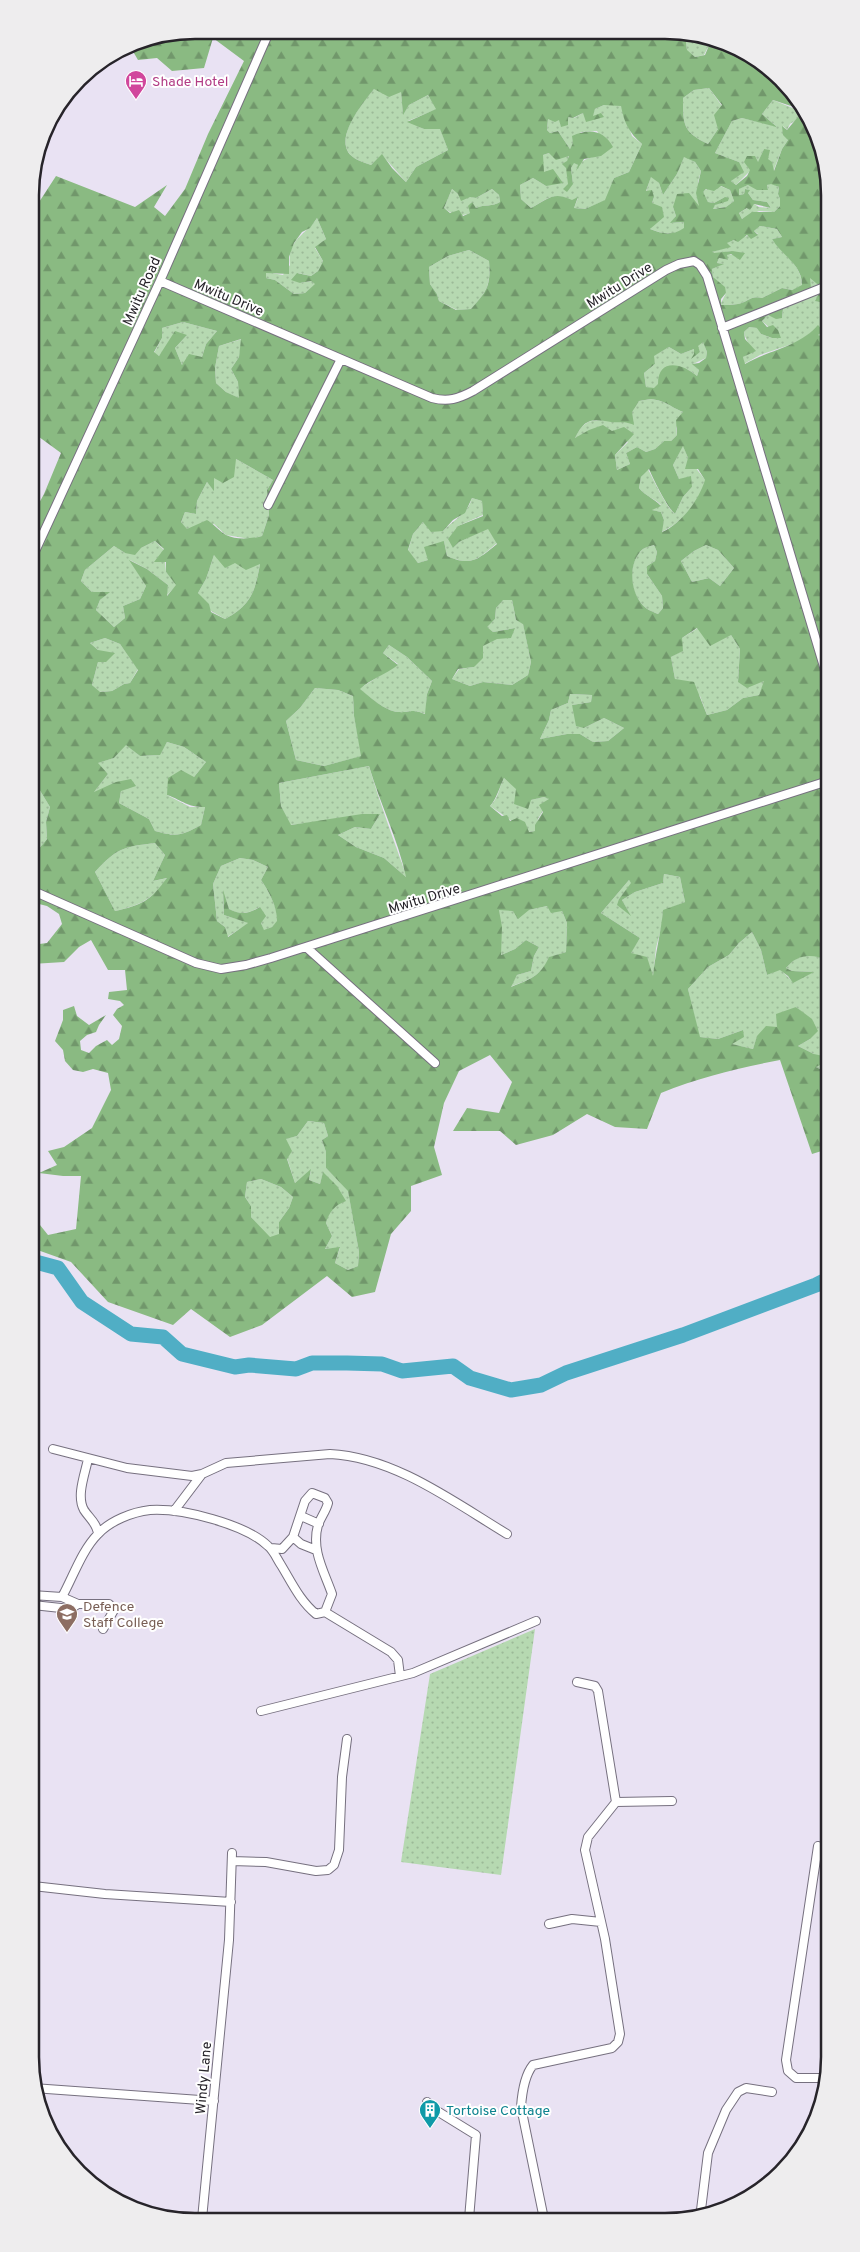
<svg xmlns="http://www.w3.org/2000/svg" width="860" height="2252" font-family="Overpass,sans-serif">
  <defs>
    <pattern id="green-dots" width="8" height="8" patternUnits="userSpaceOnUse" patternTransform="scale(1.25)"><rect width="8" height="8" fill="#b6d9b1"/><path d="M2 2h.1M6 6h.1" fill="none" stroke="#9cba98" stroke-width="1.8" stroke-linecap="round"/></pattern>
    <pattern id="forest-firs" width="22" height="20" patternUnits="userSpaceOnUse" patternTransform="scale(1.25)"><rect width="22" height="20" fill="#8aba82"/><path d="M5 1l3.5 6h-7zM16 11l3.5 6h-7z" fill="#71976b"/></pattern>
  </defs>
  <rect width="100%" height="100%" fill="#e9e2f3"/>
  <path fill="url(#green-dots)" d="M691,33L709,37L710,43L704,55L695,57L687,51L686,42L692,36Z
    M709,88L722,106L718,129L708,144C683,132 683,125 683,98L694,90Z
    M374,89L401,92L403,114L409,105L428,95L437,109L408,121L424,129L440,128L448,150L416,167L406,182L382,155L371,165C366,163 358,161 353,157C331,141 363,102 374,89Z
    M773,100L795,109L803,110L804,115L790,124L787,130L783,126L788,140L782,149L773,172L764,149L758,163L736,185L731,181L740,168L739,162L715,153L732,121L742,118L776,126L762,114Z
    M604,105H621L632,136L642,144L629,172L614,178L606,200L585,209L574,208L578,198L572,201C553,191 548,199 531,208L521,199L520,185L533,178L546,186L542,164L543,155L549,153L569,155L566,168L573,184L571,168L574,162L578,165C587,155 598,159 608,149L597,131L581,132L570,149L558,131L550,133L547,130L548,119L560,120L561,126L568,117L574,118L583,113L592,117L595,109Z
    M684,156L695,162L701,171L698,182L700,207H673L676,216L671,223L684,222V229C672,236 663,234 650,229L654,224L652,203L654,197L646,192L651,176L659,183L663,195L677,174Z
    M771,183L779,187L778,194L780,199V206L774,212L759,211L742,219L739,213L754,204L759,207L771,208L767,202L753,200L748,193L749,190L745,189L744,194L739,195L738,189L748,185L768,190L767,185Z
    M720,186L730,190L734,201L726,207L712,209L715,205L725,197L714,203L708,202L702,192L707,189Z
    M452,189L458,194L476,198L492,189L499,195L500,202C492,207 485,204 476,208L471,202L470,213C461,217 452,215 444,208Z
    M317,218L326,239L315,248L323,261L318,271L311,276L298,273L300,283L311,281L316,284L305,293L294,294L275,280L266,278V272L283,275L290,265C287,239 306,235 317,218Z
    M760,226L777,229L782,237L772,239C783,254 802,265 802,286L792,290L782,288L762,298C751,295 748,302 738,304C732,305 726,305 720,305L726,293L713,277L712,269L723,264L717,263L719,258L728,260L726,256L728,254L737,256L732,251L712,254V252L724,248L726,243C737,239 747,235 758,234L754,231Z
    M469,250L489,261C491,284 487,292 471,309L457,310L439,301L437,294L430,284L429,267L448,256Z
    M810,277L823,288L816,301L827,304L821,312L820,319H827L826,351L820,348L823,340L822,336L818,335L813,331L798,342L760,355L744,364L743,357L752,352C751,345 745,340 744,332L749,327L758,328L761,334L772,338H781L762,321L768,315L782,318L784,300L804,292Z
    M183,322L217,331L206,344L202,357L182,365L175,348L187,335L163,351L159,356L154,353L162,338V328Z
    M242,339L239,357L231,369L238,382L240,399L226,392L216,383L215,368L219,346Z
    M703,341L707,352L706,358L693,364L699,370L697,376C681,363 676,369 659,376V384L654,389L646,387L644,373L655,364L653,356L669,347L681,354L694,349V354L700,352L697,346Z
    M651,399C667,401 670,407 683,412L676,428L677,435L671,441H664L655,449L646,452L637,447L626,453L630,464L617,470L615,455L628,442L612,431L575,438C588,411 600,424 624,420L639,401Z
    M683,445L688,458L706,481C699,501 681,524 661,532L664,520L661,512L651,510L661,505C654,498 645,496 639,488L641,477L648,469C653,479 667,508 675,514L683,497L692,487L679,479L673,465Z
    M236,459L273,480L267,490L269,515L262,536L250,539L226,535L214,524L187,530L181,522L185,512L196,514L197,501L207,482L214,490V477Z
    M472,498L482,501L483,515L458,526L453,548L459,542L488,528L497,543C478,559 472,567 447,556L444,541L428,560L418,563L408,551L413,534L423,522L443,531C455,518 467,515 472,498Z
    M155,541L164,550L166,572L177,585L166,596L168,585L147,569L130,560L146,586L140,599L123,606L125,618L114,627L96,610L100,600L109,592H92L81,581L85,570L114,546L125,553L141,548Z
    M654,545L657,552L655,561L647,566V574L662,596L663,608L658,614C651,611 645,609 641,603C629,589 628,562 643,549C646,547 651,546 654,545Z
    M706,545L718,550L734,568L720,586L709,578L692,582L681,561L694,551Z
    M214,555L235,563L260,564C255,592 251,605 225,619L211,611L198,593L206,579Z
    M503,599L512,600L516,620L523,623L531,662L528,675L512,685L483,682L470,686L452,679L459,669L474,667L482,646L515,628L493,632L486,627L495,619L496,608Z
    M698,628L731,635L740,649L738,682L765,681L759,695L743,698L727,710L707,715L700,696L675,679L671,657L682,651V638Z
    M105,638L120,644L138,669L130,683L124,684L112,691L99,692L92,685L98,662V650L90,643Z
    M389,645L407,657L432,681L427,694L426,714C409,708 411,713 398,712C385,711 370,697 359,689L398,664L383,653Z
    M315,688L338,690L353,696L354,716L362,756L324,766L296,760L286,721L300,708Z
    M570,694L592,695L591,702L572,705L584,728L604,718L624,728L608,741L593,742L580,734H567L540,739L549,720L551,710L568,703Z
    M167,742L184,747L206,762L194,777L167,795L190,807H205L201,825C181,836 177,837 155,831L149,819L119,803L121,791L93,793L108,774L97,763L114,758L126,744L140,756L159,755Z
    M369,766C380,804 394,840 407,878L384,858L356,847L338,835L355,827L371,829L380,814L290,825L281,806L279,783Z
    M504,778L531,800L544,797L550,799L538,819L536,831L528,832L490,806C498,799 499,788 504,778Z
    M31,783L36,784L50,807L46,822L47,839L31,858Z
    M155,843L165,855L153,881L168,878C151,900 141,905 115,911L95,872C117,848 123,847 155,843Z
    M240,858L253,860L268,867L261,880C269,892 277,906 278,921L272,927L264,931L261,923L260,907C248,913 241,916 229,909L223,893L224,915L249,923L227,937L225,927L217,921L213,884L221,866Z
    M664,874L680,877L685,902L663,911L662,925L656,948L653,978L630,953L640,938L601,913L629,880L632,883L619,899L630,915L622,900L635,892L663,883Z
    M547,906L562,911L567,923L566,952L550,957C540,977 530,979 510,987L517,975L531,971L534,956L539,947L526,940L515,949L501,955L499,910H529Z
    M752,932L761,950L767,975L780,969L793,982L813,972L792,971L786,968C797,954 813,952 828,961V994L824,1012L828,1011V1066L824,1071L816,1067L814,1054L798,1046L810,1039L804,1014L796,1007L777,1027L757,1037L753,1049L731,1044L743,1030L718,1039L699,1037L688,989L708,967L729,955L739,943Z
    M308,1121L324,1123L328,1136L322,1140L326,1152V1168L348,1190L359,1252L358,1266L348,1270L335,1263L340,1248L325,1249L332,1236L326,1223L328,1214L338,1203L323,1173L320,1184L309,1180L311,1170L295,1183L287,1158L285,1139L297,1136Z
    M261,1179L281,1187L293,1197L289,1208L279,1222V1235L269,1238L251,1217V1206L245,1197L247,1182Z
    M535,1629L501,1875L401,1862L430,1674Z"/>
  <path fill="url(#forest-firs)" fill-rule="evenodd" d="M195,30L691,33L692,36L686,42L687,50L695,57L705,55L710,43L709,37L747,52L782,79L813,122L827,163V304L815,301L822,288L810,278L811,289L784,300L782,318L776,319L768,315L762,321L767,327L773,325L778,330L781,338H772L761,334L757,328L749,327L744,332L745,339L756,351L743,357L745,364C769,350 799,347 818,325L823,331L818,335L822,336L820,348L826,351L827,341L828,961C813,953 797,954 786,968L792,971L814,972L793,983L788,976L780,970L767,975L761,950L752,932L739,943L729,955L708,967L688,989L700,1037L718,1039L743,1030L744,1037L732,1044L753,1049L757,1036L766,1026L777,1027L776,1014L796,1007L812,1019L818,1031L810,1039L798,1046L814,1054L823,1056L824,1063L816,1067L824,1071L828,1066V1149L812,1154L780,1060C739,1068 700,1077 661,1093L647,1129L615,1127L587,1114L553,1135L516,1145L500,1131H453L467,1108L499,1113L512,1082L490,1055L459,1071L444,1103L434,1147L442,1175L411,1186V1211L391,1234L375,1292L352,1297L327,1276L262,1325L230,1337L191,1309L173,1325L108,1302L71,1262L32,1248V1215L48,1235L76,1229L81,1176H63L39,1173L57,1165L48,1151L64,1147L92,1128L111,1090L108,1073L93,1069L83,1072L73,1070L65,1061L63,1050L55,1041L63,1020V1010L74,1006L77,1016L89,1025L106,1015L99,1025L96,1032L87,1035L80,1041L81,1050L89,1053L96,1046L107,1040L112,1045L119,1039L122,1026L113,1015L117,1009L124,1005L120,1001L108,999L109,992L127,990L125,970H108L91,940L79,947L64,962L32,964V945L47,943L62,924L59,914L47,906L31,902V858L47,839L46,822L50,807L36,784L31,783V518L44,494L61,453L35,434H31V285L38,276L31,271L30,216L56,176L135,207L167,185L154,207L165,216L185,189L208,134L244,61L213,38L204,68L172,71L157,58L138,60L131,48L119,54L117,52L132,42L161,37L169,42ZM709,88L722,105L714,115L718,129L708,144C683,132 683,125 683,98L694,90ZM374,89L389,97L401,92L403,115L409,105L428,95L436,109L407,122L424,129H440L448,150L416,167L406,182L392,168L382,154L371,165C366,163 358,161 353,157C331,141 363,103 374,89ZM773,100L803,110L804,115L797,118L787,130L782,126L783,135L788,140L782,149L774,171L772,162L768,159L770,150L764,149L758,162L755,156H747L744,162L750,170L747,176L736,185L731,181L744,172L739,162L715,153L732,121L742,118L777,127L762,114ZM604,105L621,106C624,122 629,133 642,144L629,172L614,178L605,200L585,209L574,208L578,197L572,200C553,191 548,199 531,208L521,199L520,185L533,178L546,186L563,183L553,169L544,172L543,155L549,153L556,160L569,156L567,161L562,164L566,168L568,184L563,189L567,192L573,184L571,168L574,163L578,165L576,171L584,159L601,156L613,147C604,130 589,128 572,136L573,143L570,149L558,131L550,133L547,130L548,119L555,122L559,120L561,127L568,125V117L573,118L583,113L586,122L604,117L601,113L593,116L595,109ZM684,157L695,162L701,171L696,193L699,206L689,193L677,194L673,207L676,216L670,223L684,222V228C672,236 663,234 650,229L664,217L662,207L652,203L654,197L652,190L646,191L651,177L659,183L663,195L677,174ZM771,184L779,187L778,194L780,199V206L774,212H752L742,219L739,213L747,208L750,210L754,204L771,208L767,202L753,200L748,193L750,190L745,189L744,194L739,195V189L748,185L757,190H768L767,185ZM721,186L730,190L734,201L726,207L713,209L715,205L728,201L729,198L725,197L714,203L708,202L703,192L706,189L714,191ZM452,189L458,194L461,201L470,197L476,198L492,189L499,195L500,202C492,207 485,204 476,208L472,202L468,206L470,213L463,216L459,210L450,213L444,208ZM317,218L326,239L315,247L323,261L318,271L311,276L297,273L291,280L300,283L311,281L315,284L305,293L294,294L275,280L266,278V273L289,274V257L294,243L302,232L310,228ZM760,226L777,229L782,237L772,239C782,256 802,264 802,285L792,290L782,288L762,298C751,295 748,302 738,304C733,305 726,305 721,305V299L726,293L725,287L713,277L712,269L724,264L717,263L719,258L728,260L727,255L731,254L740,260L745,253L732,251L714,253L712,252L731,247L727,243L734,240L738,242L747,235L751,239L758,235L754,231ZM469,250L489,261C491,286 487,291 471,309L456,310L439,301L437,294L430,284L429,267L448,256ZM183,322L217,331L206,344L202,357L189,354L182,365L175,348L187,335L175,331L159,356L154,352L162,338V328ZM241,339L239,357L231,369L238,382L239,398L226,392L216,383L215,368L219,346ZM703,342L707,352L706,358L699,363L692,364L699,370L697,376C683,364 658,357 658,384L654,388L646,387L644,373L655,364L654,356L669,347L681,354L694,349V354L691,359L700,352L698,346ZM651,399C667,401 670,407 683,412L676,420L677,435L671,441H664L655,449L646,452L637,447L626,453L630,464L617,470L615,455L634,434L624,427L612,431L603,425L589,430L575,438C585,418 592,419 611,422C620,423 625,421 634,425L632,412L639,401ZM683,446L688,458L685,469H698L705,480C699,500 681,524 662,532L664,520L661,512L652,510L661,506C654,498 645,496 639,488L641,477L649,469C654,481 667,507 675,514L683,497L692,487L691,476L679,479L673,465ZM236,459L273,480L267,490L269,515L262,536C251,539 236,540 226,535C219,531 214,524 207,520L187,529L181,522L185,512L196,514L197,501L207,482L214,491V478L223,483L234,477ZM472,498L482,501L483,516L458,526L448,539L453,548L459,542L488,529L497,544C478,559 472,567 447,556L444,541L424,547L428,560L418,563L408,550L413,534L423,522L431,532L443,531L453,520L465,513ZM155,541L164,549L154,562H166V572L176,585L167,596L168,585L147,569L129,560L146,586L140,599L123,606L125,618L114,627L96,610L100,600L110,592H92L81,581L85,570L114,546L125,553L135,555L141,548ZM654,545L657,552L655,561L647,566V574L662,596L663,608L658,614C651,611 645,609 641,603C630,589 628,562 643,549C646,547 651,546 654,545ZM706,545L718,550L734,568L720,586L709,578L692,582L681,561L694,551ZM214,555L225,568L235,563L246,570L260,564C255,592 251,605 225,619L211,612L209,604L198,593L206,579ZM503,600H512L516,620L523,624L531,662L528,675L512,685L483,682L470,686L452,679L458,669L474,667L483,658V646L497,639L511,638L515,628L493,632L487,627L495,619L496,608ZM697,628L710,646L731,635L740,649L738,682L747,688L764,681L759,695L743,698L727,710L707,715L694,682L675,679L671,657L683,651L682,638ZM105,638L120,644L138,670L130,683L124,684L112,691L100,692L92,685L98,662H106L115,653L98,650L90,643ZM389,645L407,657L432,681L427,694L425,714C410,708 411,713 398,712C385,711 370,697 360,689C371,679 386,674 398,665L383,653ZM315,688L338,690L353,696L354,716L361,756L324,766L296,760L286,721L300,708ZM570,694L592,695L591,702L572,705L576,726L584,728L604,718L624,728L608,741L593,742L580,734H567L540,739L549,720L551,710L568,703ZM167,742L184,747L206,762L194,777L181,770L168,778L167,795C184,801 186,807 205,807L201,825C181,836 177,837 155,831L149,819L119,803L121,791L136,786L131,779L116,782L94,792L108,774L98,763L114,758L126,745L140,756L160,755ZM369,766C380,804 398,839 406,877L384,858L356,847L338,835L355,827L371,829L380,814H362L291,825L281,806L279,783ZM504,778L516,789L514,804L528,809L531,800L544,797L549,799L539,805L543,812L535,825V831L529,832L525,822L517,818L510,821L507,815L502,816L490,806C497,798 499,788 504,778ZM155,843L165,855L153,881L167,878C150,901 142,905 115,911L95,872C117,848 123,847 155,843ZM240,858L253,860L268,867L261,880C269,892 277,906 277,921L272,927L264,930L261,923L266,916L260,907C248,914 241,915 229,909L223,890L224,915L248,923L228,937L225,927L217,921L213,884L221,866ZM664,874L680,877L685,902L663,910C661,933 655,954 653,976L647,957L631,953L640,938L601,913L629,880L631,883L619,899L617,905L631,916L622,900L635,892L663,883ZM547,906L551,913L562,911L567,923L566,952L549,957C540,977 530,979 511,987L517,975L531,971L534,956L539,947L526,940L515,949L501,955L502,927L499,910L513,911L518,919L529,910ZM308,1121L324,1123L328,1136L322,1140L326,1152V1168L348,1191L359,1252L358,1266L348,1270L335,1263L340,1247L325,1249L332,1236L326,1223C329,1212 335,1205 346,1201L337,1186L323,1172L320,1184L309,1180L311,1169L295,1183L287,1159L292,1151L286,1139L297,1136ZM261,1179L281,1187L293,1197L289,1208L279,1222V1234L270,1237L251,1217V1206L245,1197L247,1182Z"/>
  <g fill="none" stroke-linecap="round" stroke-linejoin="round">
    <path stroke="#50aec5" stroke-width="15" d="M32,1261L58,1268L82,1302L131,1334L163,1337L182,1354L235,1367L249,1365L296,1369L312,1363H347L382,1364L402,1371L453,1366L470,1378L511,1390L541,1385L566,1373L683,1335L816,1285L828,1279"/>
    <g stroke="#76707f" stroke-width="10">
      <path id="minor" d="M160,281L432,398C448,402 458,399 473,391L666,270L679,264L694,261L700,265L707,276L828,680
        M722,328L827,286
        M268,505L341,359
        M31,560L160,281L270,30
        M31,890L196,963L221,969L246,965L271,958L828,781
        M306,947L435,1063
        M53,1449L127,1468L192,1476L202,1474L226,1463L330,1454C394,1457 454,1502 507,1534
        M88,1459C85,1474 76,1496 84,1510C89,1518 97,1523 98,1534
        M174,1511L202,1474
        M301,1516L319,1524
        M271,1548L282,1549L293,1537
        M32,1595L62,1597L78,1604H109L114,1610L103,1629
        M62,1597C73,1577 82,1550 98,1534C110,1521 132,1512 150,1510C182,1508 245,1524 268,1546C274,1551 277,1559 281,1565C292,1583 300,1601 316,1614L325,1612L332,1594C324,1571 311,1550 318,1525C321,1517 326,1511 328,1503L325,1498L312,1493L305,1501L293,1537L301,1544L316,1550
        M33,1605L70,1609L78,1604
        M325,1612L391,1652L398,1660L400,1676
        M577,1682L595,1686L598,1691L616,1802
        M261,1711L413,1673L536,1621
        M818,1846L786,2060L788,2071L796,2078H827
        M232,1861L266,1862L316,1871L328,1870L334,1865L339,1850L342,1777L347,1739
        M33,1886L105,1894L231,1902
        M549,1924L572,1919L601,1922
        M33,2088L214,2101
        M427,2102L429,2106L476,2135L469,2219
        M700,2218L708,2153L726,2110L738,2092L746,2088L772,2092
        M202,2219L229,1940L232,1853
        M544,2219L521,2107C522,2093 524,2076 533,2065L612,2048L618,2042L620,2034L605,1939L585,1850L588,1837L616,1802L672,1801"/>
    </g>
    <use href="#minor" stroke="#fff" stroke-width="8"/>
  </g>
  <defs>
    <g id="hotel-pin" transform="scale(1.125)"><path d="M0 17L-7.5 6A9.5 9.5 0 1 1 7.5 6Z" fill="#d1479c" stroke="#fff"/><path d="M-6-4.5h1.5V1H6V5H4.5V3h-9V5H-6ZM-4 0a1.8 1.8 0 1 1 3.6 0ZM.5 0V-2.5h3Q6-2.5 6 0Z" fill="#fff"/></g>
    <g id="university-pin" transform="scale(1.125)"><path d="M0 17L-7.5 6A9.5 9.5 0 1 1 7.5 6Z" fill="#8d6e63" stroke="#fff"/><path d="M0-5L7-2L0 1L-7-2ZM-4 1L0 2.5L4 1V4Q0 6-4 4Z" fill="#fff"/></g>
    <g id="building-pin" transform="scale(1.125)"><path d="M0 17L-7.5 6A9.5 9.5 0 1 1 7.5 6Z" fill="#0f9aa8" stroke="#fff"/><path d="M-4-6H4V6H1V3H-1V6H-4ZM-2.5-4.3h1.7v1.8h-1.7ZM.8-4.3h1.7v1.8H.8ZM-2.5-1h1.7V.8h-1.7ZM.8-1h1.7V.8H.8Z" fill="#fff"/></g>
  </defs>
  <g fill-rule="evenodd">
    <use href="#hotel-pin" x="136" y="81"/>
    <use href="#university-pin" x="67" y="1614"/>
    <use href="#building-pin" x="430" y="2110"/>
  </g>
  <g text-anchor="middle" stroke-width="4" stroke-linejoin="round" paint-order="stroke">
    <g font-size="14" fill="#b23c85" stroke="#fff" text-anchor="start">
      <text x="152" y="86">Shade Hotel</text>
    </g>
    <g font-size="14" fill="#27242a" stroke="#fff">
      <text transform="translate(619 285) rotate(-32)" y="5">Mwitu Drive</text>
      <text transform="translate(141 291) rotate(-66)" y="5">Mwitu Road</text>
      <text transform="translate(229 297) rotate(23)" y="5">Mwitu Drive</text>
      <text transform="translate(424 898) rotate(-17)" y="5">Mwitu Drive</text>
      <text transform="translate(203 2078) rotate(-85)" y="5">Windy Lane</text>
    </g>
    <g font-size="14" fill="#785e54" stroke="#fff" text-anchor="start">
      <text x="83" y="1611">Defence<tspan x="83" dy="16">Staff College</tspan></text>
    </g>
    <g font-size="14" fill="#0d838f" stroke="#fff" text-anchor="start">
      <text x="446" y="2115">Tortoise Cottage</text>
    </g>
  </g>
  <path d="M0 0H860V2252H0ZM195 39H665A156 156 0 0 1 821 195V2057A156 156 0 0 1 665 2213H195A156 156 0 0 1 39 2057V195A156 156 0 0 1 195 39Z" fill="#eeedee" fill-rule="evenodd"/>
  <path fill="none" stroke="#27242a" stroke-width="2.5" d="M195 39H665A156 156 0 0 1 821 195V2057A156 156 0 0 1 665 2213H195A156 156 0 0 1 39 2057V195A156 156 0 0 1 195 39Z"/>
</svg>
